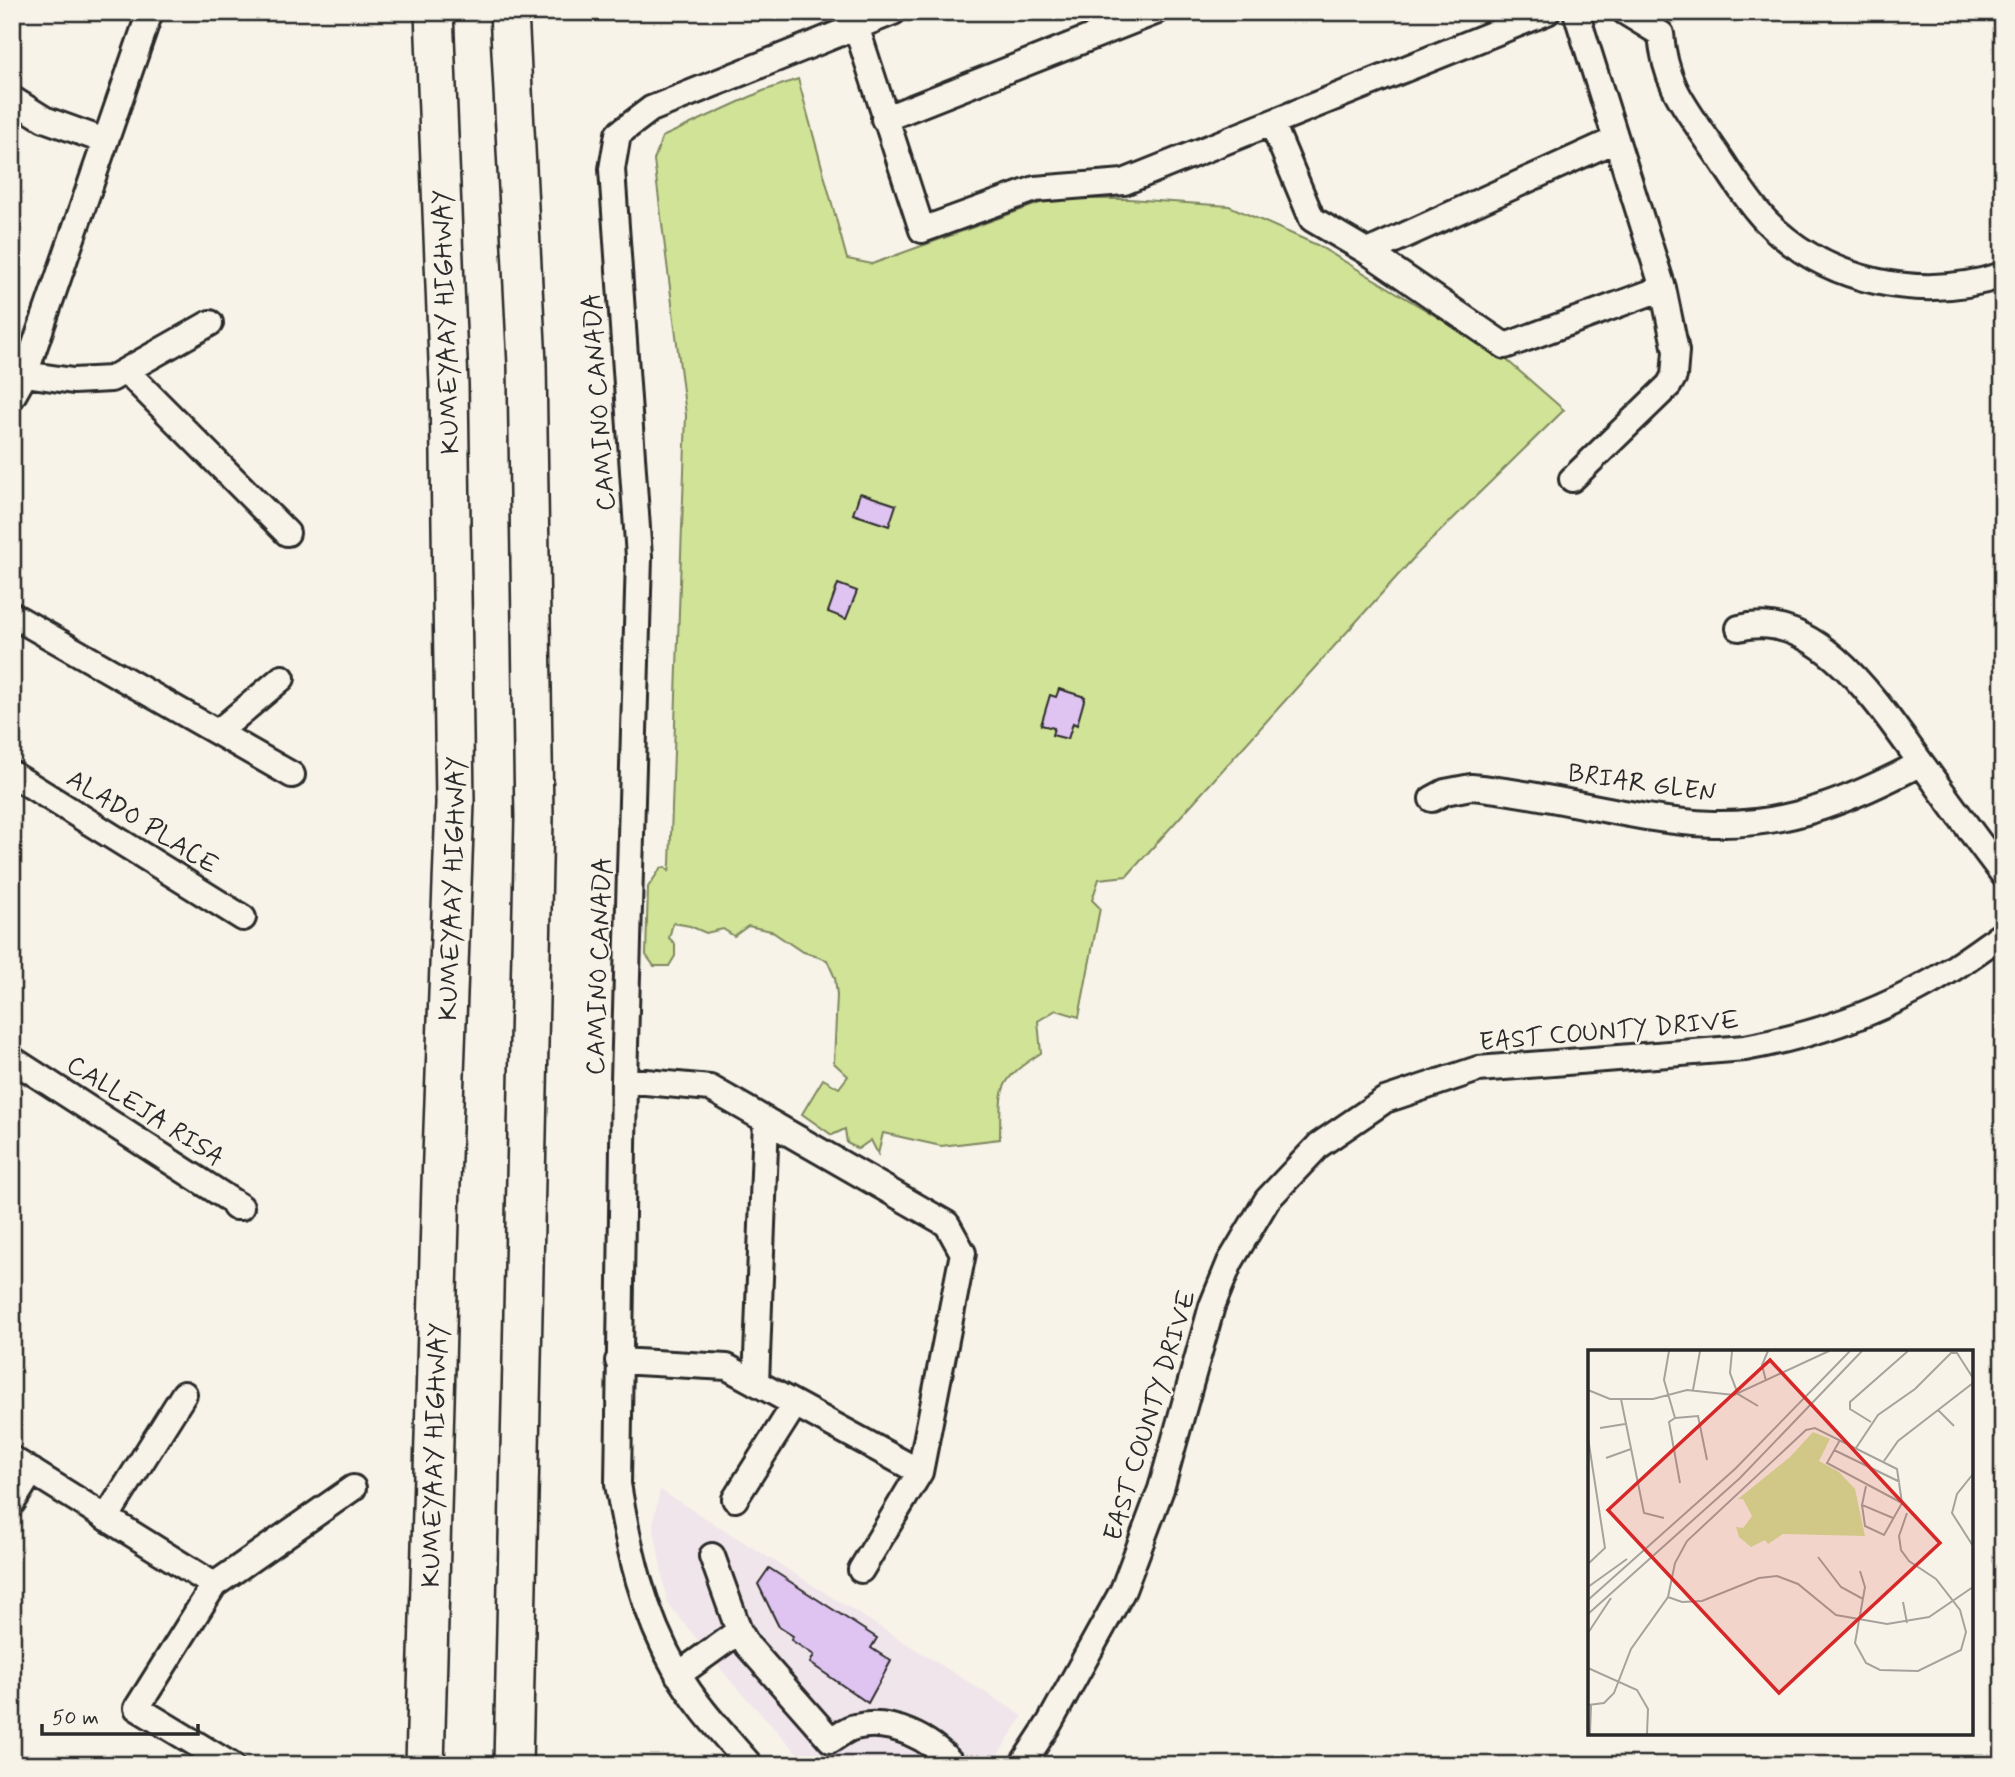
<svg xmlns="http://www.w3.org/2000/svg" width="2015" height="1777" font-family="Mynerve,sans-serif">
  <rect width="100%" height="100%" fill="#f7f3e8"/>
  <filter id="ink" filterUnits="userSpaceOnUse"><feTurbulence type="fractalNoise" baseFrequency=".0143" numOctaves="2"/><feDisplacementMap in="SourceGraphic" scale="14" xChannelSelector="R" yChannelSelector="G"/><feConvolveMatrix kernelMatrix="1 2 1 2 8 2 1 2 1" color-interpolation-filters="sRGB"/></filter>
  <g filter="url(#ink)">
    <path fill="#f0e5eb" d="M660,1490L1023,1716L991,1765H805L799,1755L729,1679L667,1602L653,1523Z"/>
    <path fill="#d1e397" stroke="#7e8761" stroke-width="2" d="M798,79L847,259L872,264L1043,202L1066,199H1129L1229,206L1317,245L1501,355L1564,410L1419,552L1127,876L1099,879L1092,900L1100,908L1079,1017L1056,1010L1038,1021L1041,1053C995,1082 1001,1089 1000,1139L941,1146L883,1133L878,1154L871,1140L858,1149L847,1143L845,1129L832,1135L802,1114L823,1079L839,1088L848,1076L834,1063L837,995L835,978L827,960L801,951L771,931L748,926L734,936L723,929L706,933L690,926L673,923L669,938L675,944V956L669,966H654L646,955L648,887L661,868L665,867L669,871L670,864L686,415L654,160L662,137L763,91Z"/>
    <path fill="#dfc3f1" stroke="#2b2b2b" stroke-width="2" d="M860,493L896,505L889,526L853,514Z
      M838,584L857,591L846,619L828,612Z
      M1059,689L1085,697L1077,725L1073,723L1068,739L1052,735L1054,728L1041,725L1050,695L1056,697Z
      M769,1568L877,1638L871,1648L891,1661L868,1703L810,1663L814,1655L791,1640L793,1636L779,1627L758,1584Z"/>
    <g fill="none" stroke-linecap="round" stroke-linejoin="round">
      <g stroke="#2b2b2b" stroke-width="30">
        <path id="minor" d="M1625,12L1661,34C1665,85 1685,107 1713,148C1730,172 1745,199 1766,221C1827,283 1921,302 2003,275
          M856,26L922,230L1035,189L1124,182L1547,12
          M12,99L44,119L105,141
          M884,119L1155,12
          M1272,123L1312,219L1368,252L1615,140
          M1368,252L1505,346L1663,288
          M12,368L25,374L73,381L111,379L210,323
          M126,371L287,533
          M12,397L25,374L150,12
          M1572,479L1669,385L1674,376L1676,351L1663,288L1576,12
          M12,615L292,775
          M1739,628C1820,607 1883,712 1924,767C1950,803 1976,839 2003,874
          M218,732L282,678
          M12,774L243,918
          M1432,799L1445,792L1471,787C1552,794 1632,821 1713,824C1790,826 1855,798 1921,763
          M12,1059L241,1207H235
          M624,1080L710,1088L947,1224L963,1253L920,1472
          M618,1361L727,1367L920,1472L861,1570
          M756,1383L766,1120
          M12,1459L214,1585
          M735,1499L795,1404
          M12,1503L32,1471
          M106,1518L184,1394
          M712,1556L739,1631
          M678,1675L739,1631L748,1646L831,1740C838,1736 847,1728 855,1727C890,1718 931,1738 953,1765
          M231,1765L137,1708L214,1585L353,1488
          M750,1765C725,1736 696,1706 677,1672C643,1613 629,1551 618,1484L624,1080L639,557L612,169L618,134L651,109L893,12
          M1022,1765L1050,1722L1123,1590L1161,1489L1212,1306L1230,1262L1267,1200L1319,1145L1385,1100L1478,1069L1745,1048C1811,1036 1873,1015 1931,982C1956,968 1979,950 2003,934"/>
      </g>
      <g stroke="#2b2b2b" stroke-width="42">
        <g id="highway">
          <path d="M509,12L527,364L534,818L513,1765"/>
          <path id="s1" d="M425,1765L441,1183L455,803L449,385L434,12"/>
        </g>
      </g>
      <use href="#minor" stroke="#f7f3e8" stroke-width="24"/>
      <use href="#highway" stroke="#f7f3e8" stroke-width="37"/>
    </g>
  </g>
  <g text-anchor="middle" stroke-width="5" stroke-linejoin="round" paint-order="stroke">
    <g font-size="26" fill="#2b2b2b" stroke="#f7f3e8">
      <text transform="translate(445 322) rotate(-92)" y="9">KUMEYAAY HIGHWAY</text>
      <text transform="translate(598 402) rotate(-94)" y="9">CAMINO CANADA</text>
      <text transform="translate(1642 782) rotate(8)" y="9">BRIAR GLEN</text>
      <text transform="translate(143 821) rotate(32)" y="9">ALADO PLACE</text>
      <text dy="9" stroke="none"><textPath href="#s1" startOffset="877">KUMEYAAY HIGHWAY</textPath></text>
      <text transform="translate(598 966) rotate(-88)" y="9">CAMINO CANADA</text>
      <text transform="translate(1609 1030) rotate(-5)" y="9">EAST COUNTY DRIVE</text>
      <text transform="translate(146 1110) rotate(33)" y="9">CALLEJA RISA</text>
      <text transform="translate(1149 1415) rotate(-73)" y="9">EAST COUNTY DRIVE</text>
      <text dy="9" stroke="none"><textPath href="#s1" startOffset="310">KUMEYAAY HIGHWAY</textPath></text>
    </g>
  </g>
  <g transform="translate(1588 1350)">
    <rect width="385" height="385" fill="#f7f3e8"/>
    <path d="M225,82L242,89L231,111L251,122L267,139L277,186L195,184L180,194L177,190L163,197L151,187L148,177L155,178L164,166L155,149H150L202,107Z" fill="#d1e397"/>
    <path fill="none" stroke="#a5a39c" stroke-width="2" d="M81,1L76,30L87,68M144,1L142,23L150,44L170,56M178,31L174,15L180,1M0,40L22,49H65L99,40L146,45L241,1M105,40L112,1M33,49L56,163L76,168M350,60L366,76M87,68L81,72L92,133M87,68L110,66L119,110M283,72L262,59V52L320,1M12,78L37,74M0,88L17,198L0,214M252,90L239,113L314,153M268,98L290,65L327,39L363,3H369L385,28M246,100L312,132M18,108L43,99M296,111L310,91L385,33M385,124L369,144L364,163L385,196M278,136L274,155L305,168M230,207L253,237L275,249M272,221L277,237L267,293L278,313L292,320L330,321L373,300L378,282L372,260L348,229L321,211L313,200L311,186L319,163M0,237L39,209M80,247L94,252L114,251L171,228L189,226L210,234L248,265L299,274L341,267L385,237M0,250L147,119L262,1M315,252L319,273M0,264L152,128L274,1M0,283L23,248M0,318L49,340L60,359L59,384M0,355L16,353L26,343L43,299L80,247L87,213L99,191L218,80L227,78L309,119L314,153L296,185L277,176L274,155M2,384L3,355"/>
    <path fill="#d62828" fill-opacity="0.15" stroke="#d62828" stroke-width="3.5" d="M182,10L352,193L191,343L20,160Z"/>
    <rect width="385" height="385" fill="none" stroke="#2b2b2b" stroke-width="3.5"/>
  </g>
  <rect width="2015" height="1777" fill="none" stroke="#f7f3e8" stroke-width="42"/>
  <rect x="21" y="21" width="1973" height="1735" fill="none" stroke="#2b2b2b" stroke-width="2.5" filter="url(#ink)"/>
  <path d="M42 1724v10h156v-10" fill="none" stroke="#2b2b2b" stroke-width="3.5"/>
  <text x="52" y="1724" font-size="21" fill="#2b2b2b" stroke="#f7f3e8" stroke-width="5" paint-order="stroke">50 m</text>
</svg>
